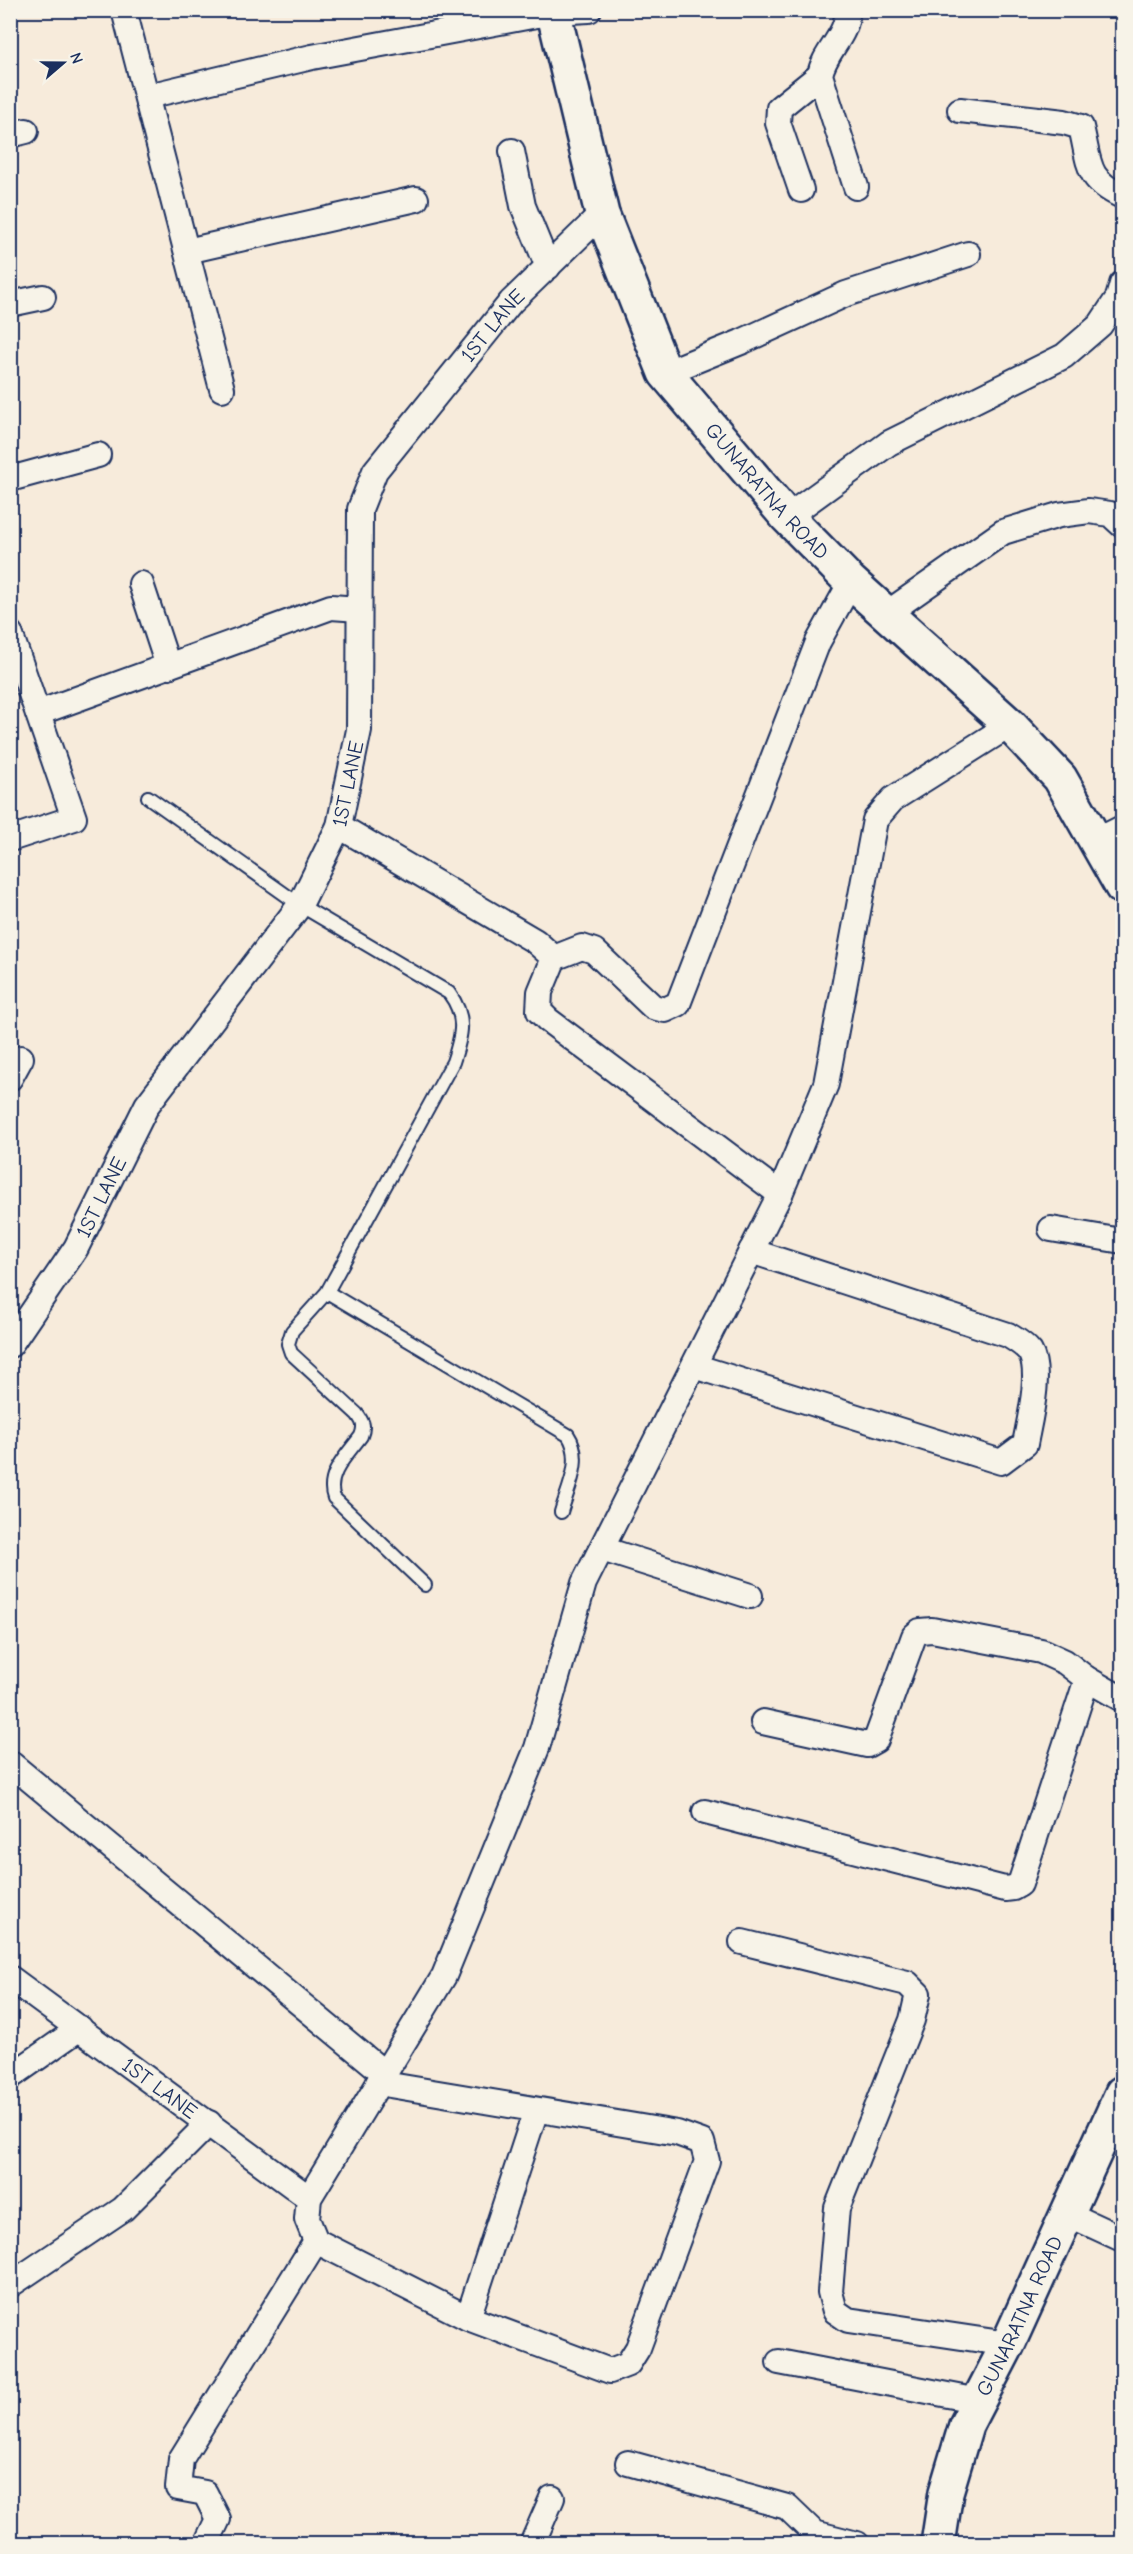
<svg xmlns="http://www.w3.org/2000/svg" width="1133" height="2554" font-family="'Comic Neue',sans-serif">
  <rect width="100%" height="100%" fill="#f7ebdb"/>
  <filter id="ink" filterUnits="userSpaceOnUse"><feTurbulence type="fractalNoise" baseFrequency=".0167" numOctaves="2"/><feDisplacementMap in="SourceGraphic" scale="12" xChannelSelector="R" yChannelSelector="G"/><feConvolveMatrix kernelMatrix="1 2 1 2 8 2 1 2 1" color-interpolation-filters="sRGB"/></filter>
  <g filter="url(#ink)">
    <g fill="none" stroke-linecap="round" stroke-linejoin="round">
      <g stroke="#1b2f5e" stroke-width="16">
        <path id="lane" d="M148,797L300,905L449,993C467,1017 462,1035 453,1062L327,1292L292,1331L288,1344L291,1353L357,1414C363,1422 365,1426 361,1436C348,1454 325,1475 334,1498L425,1585
          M327,1292L568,1435C584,1459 568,1488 561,1512"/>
      </g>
      <g stroke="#1b2f5e" stroke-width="28">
        <g id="street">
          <path d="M124,10L222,389"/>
          <path d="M847,10C849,35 824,51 820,75L856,187"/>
          <path d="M148,96L312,57L553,12L589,10"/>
          <path d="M960,110L1064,122L1081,127C1090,163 1085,179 1122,196"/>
          <path d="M10,135L26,131"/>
          <path d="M512,151L523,206L548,267"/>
          <path d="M801,190L778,123L779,108L820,75"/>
          <path d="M187,251L416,199"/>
          <path d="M10,304L43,297"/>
          <path d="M665,373L741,342L846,294L968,254"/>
          <path d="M10,479L98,455"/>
          <path d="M787,517L889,443L1064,356L1100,325L1118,298L1122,284"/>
          <path d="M141,584L168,666"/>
          <path d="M886,614L1003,532L1059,515L1089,511L1110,514L1122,525"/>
          <path d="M10,633L74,818L10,839"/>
          <path d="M38,713L331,607L359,609"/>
          <path d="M339,826L535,941L554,958L540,992L539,1011L548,1020L780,1194"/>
          <path d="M1096,841L1122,828"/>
          <path d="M554,958L582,947L594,951L653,1007L665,1010L678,1004L818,642L851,582"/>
          <path d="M10,1078L21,1058"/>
          <path d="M1051,1229L1122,1241"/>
          <path id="s1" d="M10,1345L76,1248L147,1105L300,905L339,826L359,730L360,509L375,471L511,302L602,214"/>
          <path d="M694,1366L1001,1462L1025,1444C1029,1422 1042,1372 1030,1352C1024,1344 1016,1340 1008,1335L751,1251"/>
          <path d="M602,1549L750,1596"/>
          <path d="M763,1722L867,1745L876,1740L914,1636L920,1631L932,1630L1041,1651L1065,1662L1087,1679L1122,1699"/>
          <path d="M10,1763L384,2073"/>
          <path d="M705,1812L1005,1889L1013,1888L1020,1884L1087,1679"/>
          <path d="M742,1942L907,1983L918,1994L912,2020L837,2208L830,2292L835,2311L848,2320L1008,2344"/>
          <path id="s2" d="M10,1978L309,2198"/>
          <path d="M10,2077L80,2028"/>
          <path d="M378,2083L677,2133L702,2142L707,2161L638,2348L628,2364L610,2371L468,2318L536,2110"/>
          <path d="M1068,2214L1122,2239"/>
          <path d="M10,2285L123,2209L209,2123"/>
          <path d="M468,2318L316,2241L307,2219L309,2198L444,1976L537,1748L584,1583L780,1194L826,1084L875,820L893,799L1010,725"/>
          <path d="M779,2362L979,2401"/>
          <path d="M628,2463L787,2507L814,2533L857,2544"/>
          <path d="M206,2544L218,2519L205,2493L178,2488L181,2459L316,2241"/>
          <path d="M532,2544L552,2498"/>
        </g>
      </g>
      <g stroke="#1b2f5e" stroke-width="38">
        <g id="secondary">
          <path id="s3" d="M553,10L602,214L665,373L787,517L851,582L1010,725L1060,778L1122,887"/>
          <path id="s4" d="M938,2544L946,2492L966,2425L1008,2344L1122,2093"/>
        </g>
      </g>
      <use href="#lane" stroke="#f7f3e8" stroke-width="12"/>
      <use href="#street" stroke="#f7f3e8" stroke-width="24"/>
      <use href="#secondary" stroke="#f7f3e8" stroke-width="33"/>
    </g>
  </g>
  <g text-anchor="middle" stroke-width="5" stroke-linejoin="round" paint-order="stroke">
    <g font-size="21" fill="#1b2f5e" stroke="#f7f3e8">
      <text dy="7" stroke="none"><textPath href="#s1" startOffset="1164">1ST LANE</textPath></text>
      <text dy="7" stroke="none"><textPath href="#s3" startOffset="537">GUNARATNA ROAD</textPath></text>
      <text dy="7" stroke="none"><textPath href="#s1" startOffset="660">1ST LANE</textPath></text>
      <text dy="7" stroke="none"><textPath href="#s1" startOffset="174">1ST LANE</textPath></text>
      <text dy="7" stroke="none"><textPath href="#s2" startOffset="186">1ST LANE</textPath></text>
      <text dy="7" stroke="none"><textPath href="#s4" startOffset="244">GUNARATNA ROAD</textPath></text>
    </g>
  </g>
  <rect width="1133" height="2554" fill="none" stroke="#f7f3e8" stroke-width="36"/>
  <rect x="18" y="18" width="1097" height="2518" fill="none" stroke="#1b2f5e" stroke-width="2" filter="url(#ink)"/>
  <g transform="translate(63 63) rotate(70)" stroke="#f7f3e8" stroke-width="4.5" paint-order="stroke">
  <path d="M0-4.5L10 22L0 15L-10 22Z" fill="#1b2f5e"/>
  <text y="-9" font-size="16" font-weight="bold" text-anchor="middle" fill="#1b2f5e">N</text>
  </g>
</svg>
